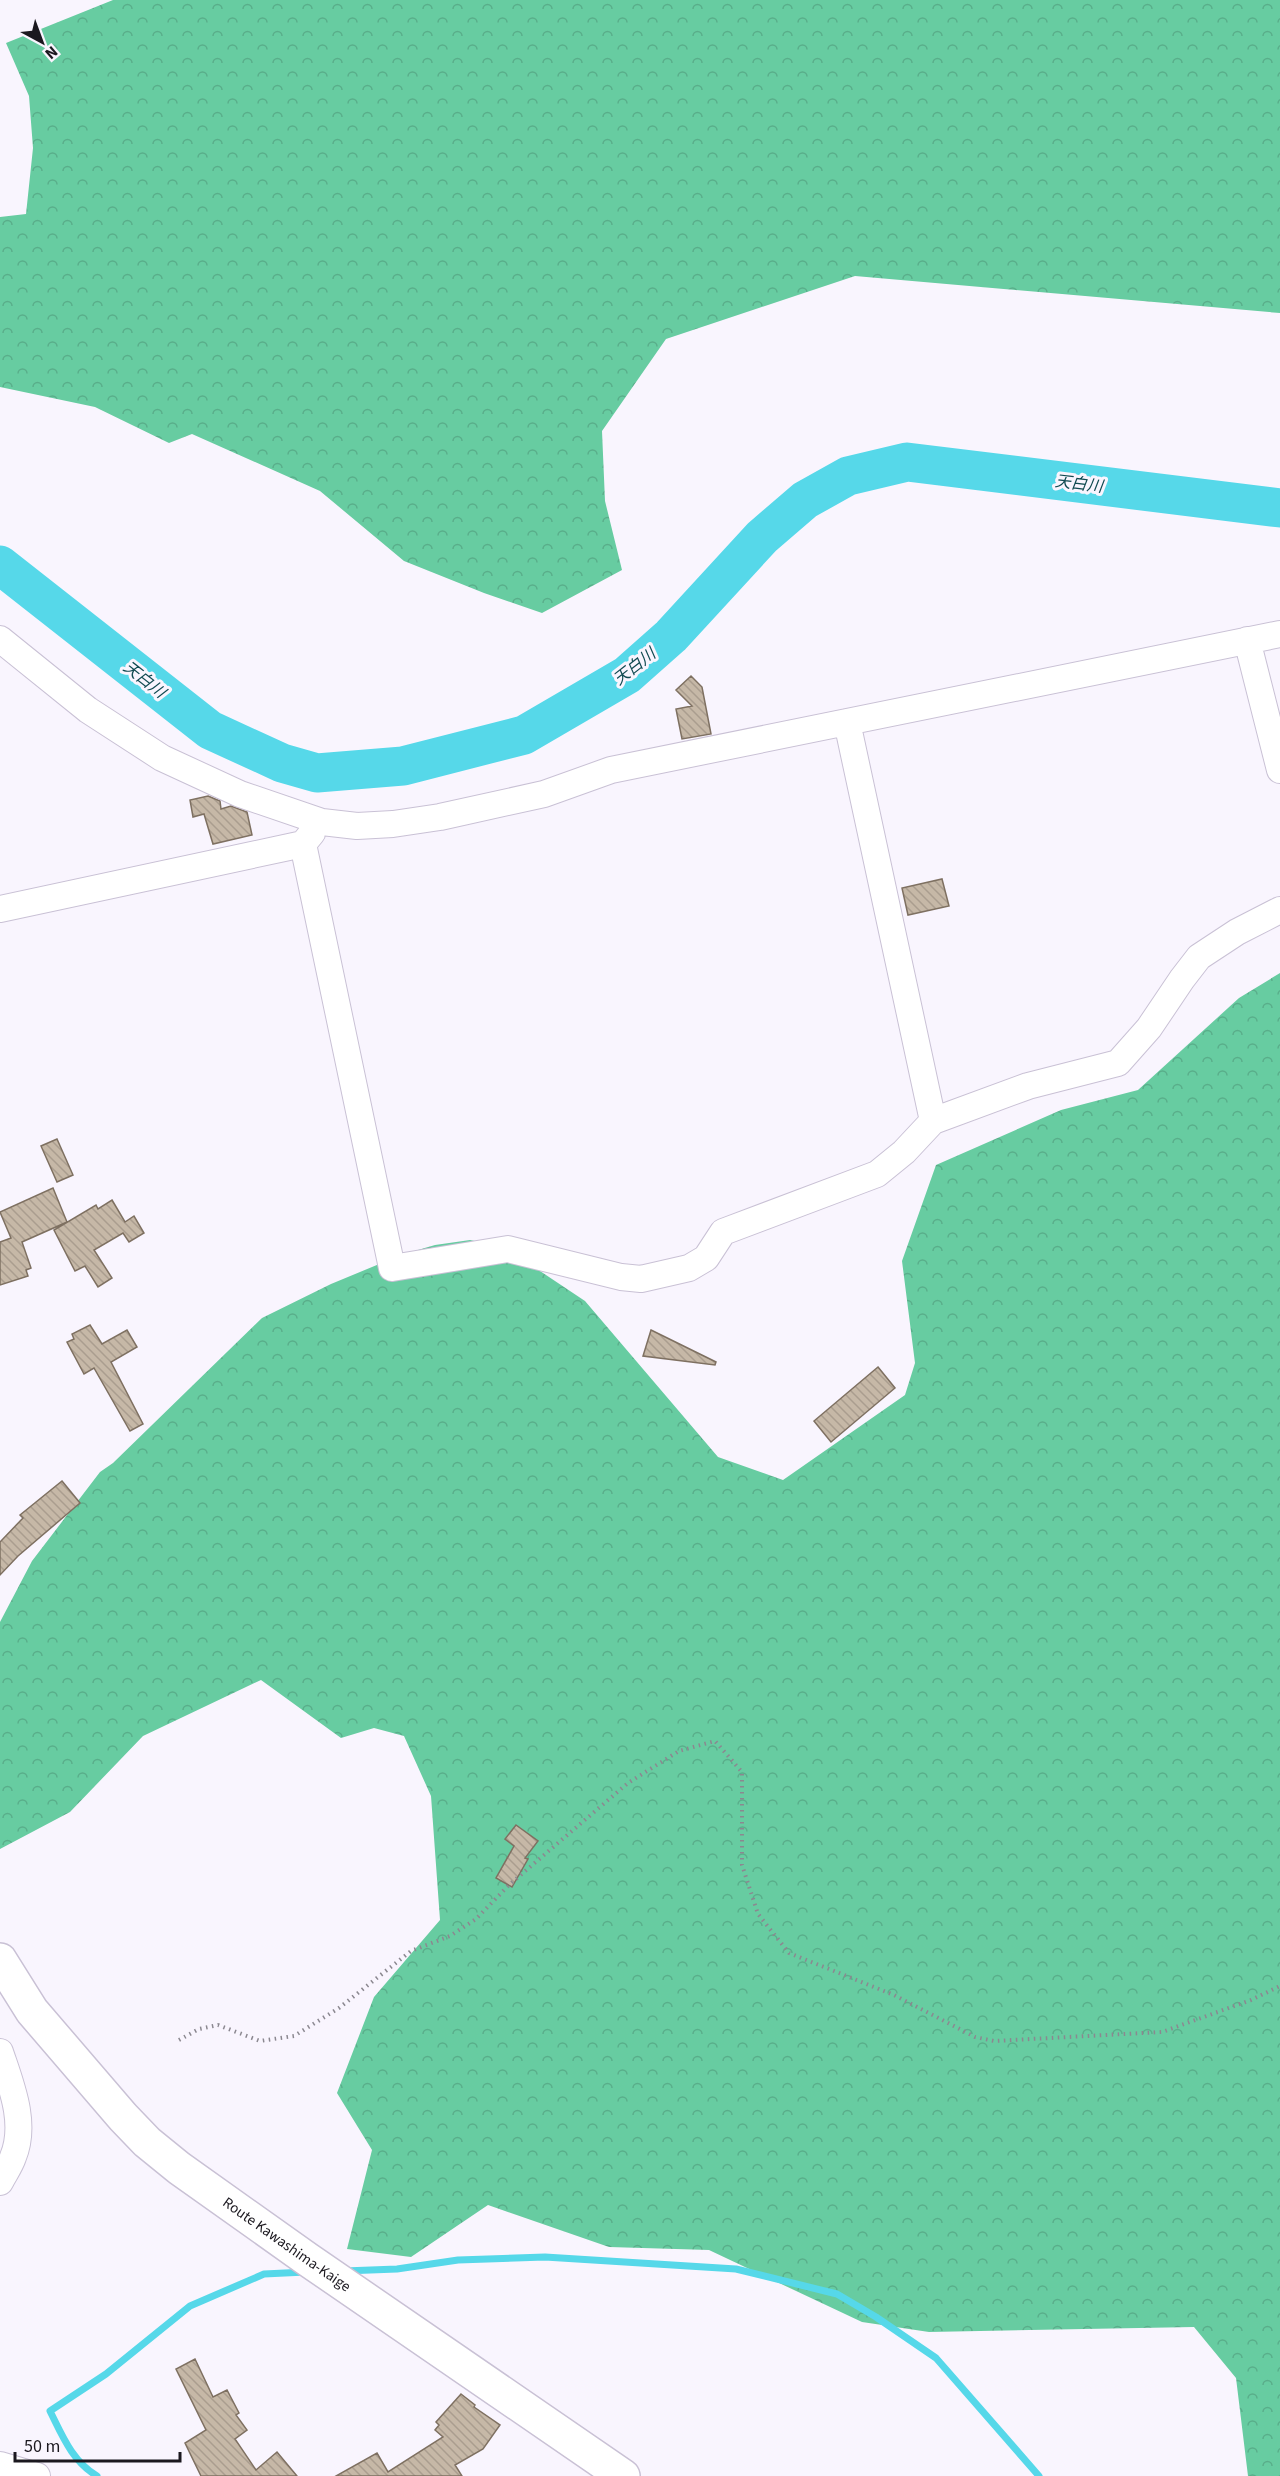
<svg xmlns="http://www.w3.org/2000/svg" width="1280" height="2476" font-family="'Source Sans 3','Noto Sans JP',sans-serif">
  <defs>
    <pattern id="forest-crowns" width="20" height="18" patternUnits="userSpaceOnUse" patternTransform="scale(1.5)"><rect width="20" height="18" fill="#67cca1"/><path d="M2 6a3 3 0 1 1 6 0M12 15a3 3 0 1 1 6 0" fill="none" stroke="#59ae8a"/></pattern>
    <pattern id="building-back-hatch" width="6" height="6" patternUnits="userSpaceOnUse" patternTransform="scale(1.5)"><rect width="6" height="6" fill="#c6b8a7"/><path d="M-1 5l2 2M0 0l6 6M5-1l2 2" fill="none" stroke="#aa9d8f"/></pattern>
  </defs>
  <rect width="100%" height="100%" fill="#f9f5fe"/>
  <path fill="url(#forest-crowns)" d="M113,0H1280V313L855,276L666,339L602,431L605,501L622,570L542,613L484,593L404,561L320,491L192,434L169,443L95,407L0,387V217L26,214L33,148L29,96L6,43Z
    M1280,973V2476H1248L1236,2378L1194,2327L929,2332L862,2322L709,2250L609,2247L488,2205L411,2257L347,2249L372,2150L337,2093L374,1997L440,1920L431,1796L404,1736L374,1728L341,1738L261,1680L143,1736L70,1812L0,1849V1622L32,1561L100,1472L113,1463L262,1318L331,1284L401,1255L435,1245L470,1240L504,1247L585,1301L718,1457L783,1480L905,1395L915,1363L902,1261L936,1165L1061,1110L1138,1090L1239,998Z"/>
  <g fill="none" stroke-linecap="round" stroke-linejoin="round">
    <path stroke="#56d8e9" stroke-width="7" d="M344,2271L397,2269L458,2260L545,2257L736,2269L837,2294L876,2317L936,2358L1039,2476
      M97,2476C72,2461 62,2435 50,2411L106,2374L190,2306L264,2274L306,2272"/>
    <path stroke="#56d8e9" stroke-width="39" d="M0,565L210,730L282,763L317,773L403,766L524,735L627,675L671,636L762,537L805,500L848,476L907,462L1280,508"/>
  </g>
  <path fill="url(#building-back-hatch)" stroke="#7e7061" stroke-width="1.5" d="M691,676L702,687L711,734L682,739L676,709L692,706L676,690Z
    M208,796L220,801L221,809L231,806L247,812L252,835L213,844L204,814L193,817L190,800Z
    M942,879L949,906L908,915L902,888Z
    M57,1139L73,1175L57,1182L41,1146Z
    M53,1188L67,1222L22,1242L31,1268L26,1270L28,1276L0,1285V1242L11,1238L0,1212Z
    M112,1200L125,1222L134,1216L144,1233L129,1242L123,1233L94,1250L112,1278L98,1287L85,1266L75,1271L54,1230L96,1205L98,1209Z
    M90,1325L102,1344L127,1330L137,1347L111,1362L143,1424L130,1431L94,1368L84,1374L67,1342L74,1339L72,1334Z
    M651,1330L716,1362L715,1365L643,1356Z
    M878,1367L895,1388L831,1442L814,1421Z
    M62,1481L80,1503L18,1556L0,1575V1542L23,1518L20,1515Z
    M516,1825L538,1841L525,1858L528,1859L512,1887L496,1878L514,1846L505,1839Z
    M195,2359L213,2397L227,2390L239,2413L236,2415L247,2430L235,2439L256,2470L277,2452L297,2476H201L185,2443L206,2430L176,2369Z
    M461,2394L475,2405L474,2407L500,2425L483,2449L455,2465L462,2476H336L377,2453L388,2472L443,2437L435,2430L439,2425L436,2422Z"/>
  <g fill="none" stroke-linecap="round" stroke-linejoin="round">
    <g stroke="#c9c1d5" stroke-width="28">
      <path id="minor" d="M0,639L88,710L162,758L240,794L322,822L357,826L393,824L440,817L544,794L611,770L1280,634
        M1247,640L1280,770
        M847,722L933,1121
        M303,844L392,1268L508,1249L621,1277L641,1279L689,1268L706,1258L723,1232L877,1174L904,1152L933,1121L1028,1086L1118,1063L1149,1028L1182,979L1199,957L1237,932L1280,910
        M0,909L303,844L312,833
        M0,2052C11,2085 27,2123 13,2157C10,2166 4,2174 0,2182
        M0,2465L37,2476"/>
    </g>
    <g stroke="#c9c1d5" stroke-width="36">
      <g id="secondary">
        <path id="s1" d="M0,1960L32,2011L123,2117L147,2142L179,2168L307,2259L623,2476"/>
      </g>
    </g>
    <path stroke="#8b8890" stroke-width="4" stroke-dasharray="1.5 4.5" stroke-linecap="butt" d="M179,2040L199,2029L218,2025L260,2041L294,2036L339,2008L411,1951L450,1936L476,1919L509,1885L628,1783L679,1751L715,1741L742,1772V1865L758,1914L789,1953L894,1995L975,2037L994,2041L1162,2032L1251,2000L1280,1986"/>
    <use href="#minor" stroke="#fff" stroke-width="26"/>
    <use href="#secondary" stroke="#fff" stroke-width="33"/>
  </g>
  <g text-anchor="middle" stroke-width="6" stroke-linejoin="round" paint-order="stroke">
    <g font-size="15" fill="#1b181f" stroke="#f9f5fe">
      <text dy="5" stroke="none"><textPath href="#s1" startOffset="408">Route Kawashima-Kaige</textPath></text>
    </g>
    <g font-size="16" font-style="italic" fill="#104a51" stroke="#f9f5fe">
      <text transform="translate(1079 483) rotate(7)" y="6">天白川</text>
      <text transform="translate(634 666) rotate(-38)" y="6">天白川</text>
      <text transform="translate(145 679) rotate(38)" y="6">天白川</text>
    </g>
  </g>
  <g transform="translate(42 42) rotate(139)" stroke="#f9f5fe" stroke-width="4.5" paint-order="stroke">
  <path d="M0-4.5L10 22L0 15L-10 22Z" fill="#1b181f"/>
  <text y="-9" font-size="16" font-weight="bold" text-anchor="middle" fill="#1b181f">N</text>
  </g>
  <path d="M15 2452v9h165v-9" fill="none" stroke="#1b181f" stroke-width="3"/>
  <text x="24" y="2452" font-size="18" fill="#1b181f" stroke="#f9f5fe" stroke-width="4.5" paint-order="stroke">50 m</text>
</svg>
